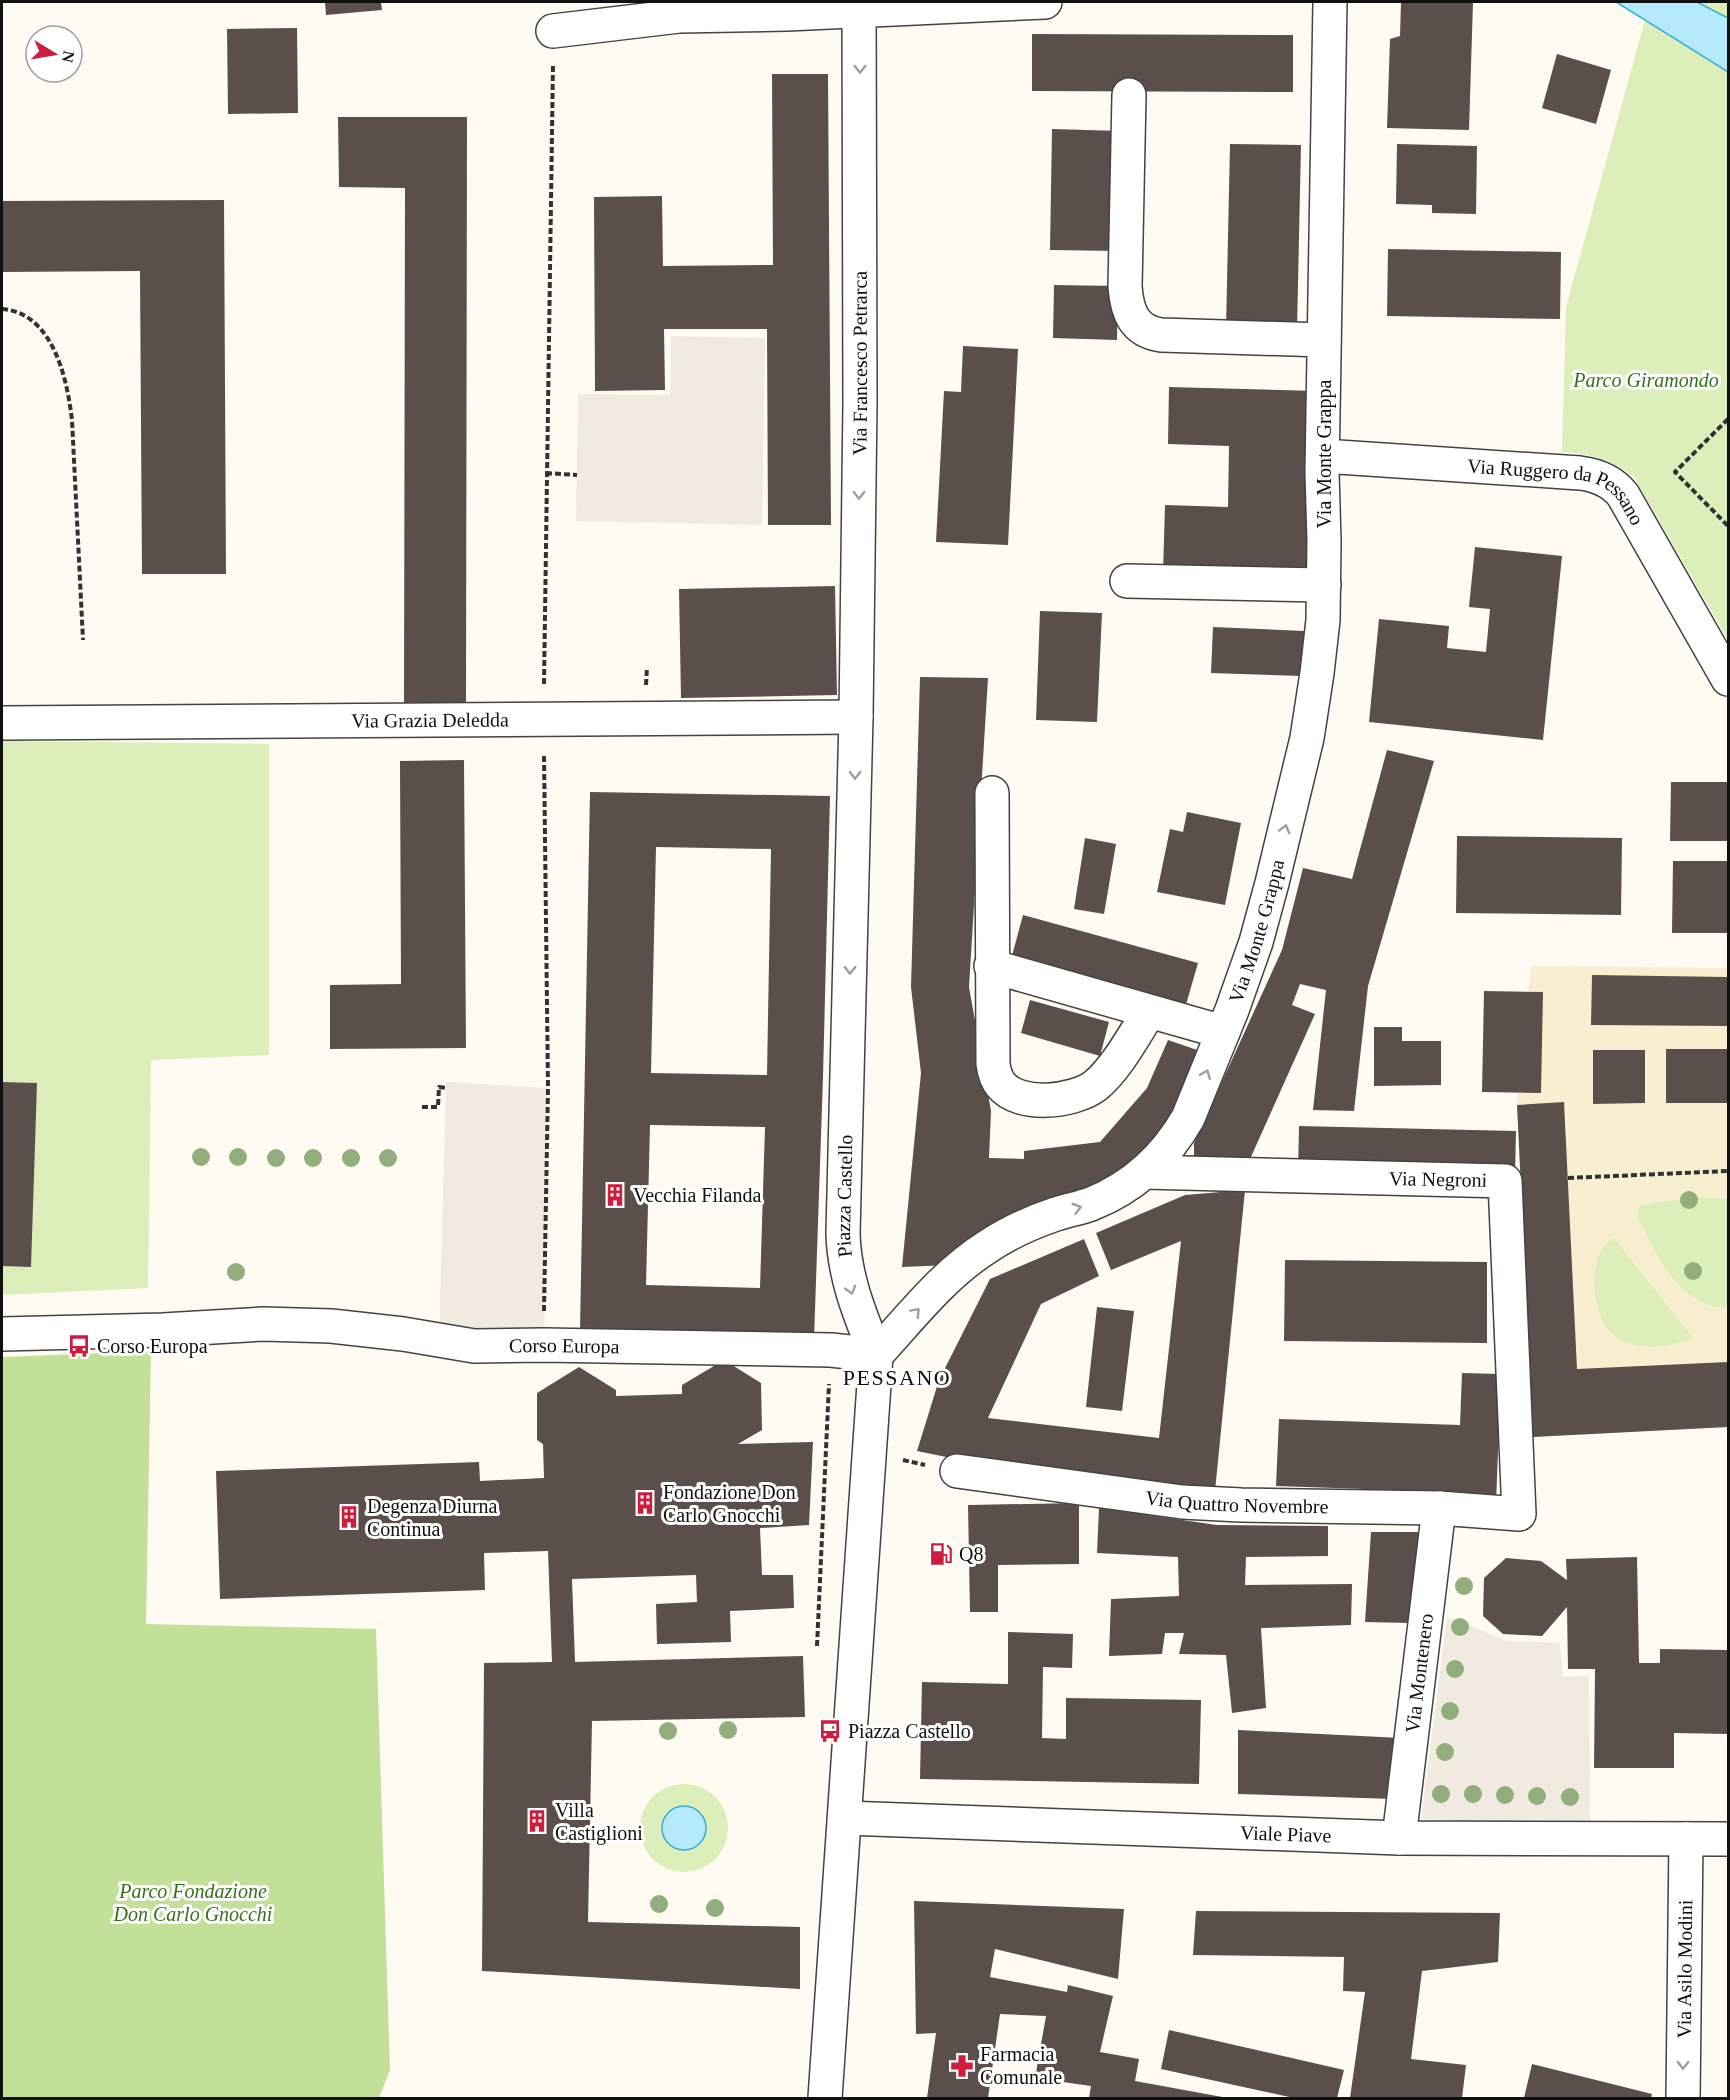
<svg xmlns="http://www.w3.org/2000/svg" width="1730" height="2100" font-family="Georgia,serif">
  <rect width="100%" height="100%" fill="#fffbf3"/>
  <path fill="#f8efd1" d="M1531,966L1728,968V1427L1532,1437L1517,1096Z"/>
  <path fill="#dceeb9" d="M1650,2H1728V640L1634,477C1610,459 1592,454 1562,452L1566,307Z
    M2,741L269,744V1055L151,1060L148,1288L2,1295Z
    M1697,1197L1728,1199V1306L1724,1308C1677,1303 1655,1253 1637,1216L1640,1205Z
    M1614,1238L1692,1337L1689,1340C1668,1347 1637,1351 1617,1338C1591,1321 1584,1254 1614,1238Z
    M640 1828a44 44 0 1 1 88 0a44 44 0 1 1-88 0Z"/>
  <path fill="#c2e097" d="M151,1351L146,1624L376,1629L390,2070L379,2098H2V1357Z"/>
  <path fill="#f1eae0" d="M671,336L765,338L762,525L576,521L578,394L670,395Z
    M446,1082L548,1088L544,1345L439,1340Z
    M1447,1617L1508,1641L1560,1643L1563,1677L1589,1675L1590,1826L1421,1819Z"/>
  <path fill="#b4eafb" stroke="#35aed8" stroke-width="1.5" d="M1616,2H1697L1728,18V72Z
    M662 1828a22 22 0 1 1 44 0a22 22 0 1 1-44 0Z"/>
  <path fill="#5a4f4b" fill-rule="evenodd" d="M325,2H381L382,10L326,15Z
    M1401,2H1473L1469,130L1387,128L1390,39L1400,36Z
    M297,28L298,113L228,114L227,29Z
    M1032,34L1293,35V92L1032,91Z
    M1557,54L1611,70L1596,124L1542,108Z
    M772,74H828L831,525H768L767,329H664L665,390L595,391L594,197L662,196L663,266L773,265Z
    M338,117H467L466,704H404L405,188L339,187Z
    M1052,129L1122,131L1119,251L1050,250Z
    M1230,144L1301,145L1297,330L1226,329Z
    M1397,144L1477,146L1476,214L1432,213V205L1396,204Z
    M224,200L226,574H142L140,271L2,272V201Z
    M1388,249L1561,252L1560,319L1387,316Z
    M1054,285L1118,286L1117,340L1053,338Z
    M963,346L1018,349L1008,545L936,542L944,391L961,392Z
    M1169,387L1318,391L1313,576L1163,573L1165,505L1228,507L1229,446L1168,444Z
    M1475,547L1562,556L1543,740L1369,722L1379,619L1449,626L1447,648L1486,652L1490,609L1469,607Z
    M835,586L837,695L681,698L679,589Z
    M1040,611L1102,613L1097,722L1036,720Z
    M1213,627L1304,631L1302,676L1211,673Z
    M920,677L988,678L969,987L991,1111L989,1158L1024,1159V1151L1100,1142L1147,1088L1168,1040L1203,1052L1148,1162L949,1265L902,1267L921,1073L911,987Z
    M1387,750L1434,761L1368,986L1354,1111L1313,1110L1326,990L1300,984L1292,1005L1315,1014L1246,1168L1194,1162V1143L1282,950L1303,868L1352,879Z
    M464,760L466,1048L330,1049V985L401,984L400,761Z
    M1671,782H1728V841H1670Z
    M590,792L830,796L823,1077L814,1339L580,1331ZM656,847L771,849L767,1075L651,1073ZM650,1125L765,1127L760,1288L646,1285Z
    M1187,812L1241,823L1225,905L1157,892L1170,829L1183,832Z
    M1457,836L1622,838L1621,915L1456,913Z
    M1085,838L1116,844L1104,914L1074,909Z
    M1673,861H1728V933H1672Z
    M1023,915L1198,963L1183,1015L1009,967Z
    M1592,975L1728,977V1026L1591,1025Z
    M1484,991L1543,992L1541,1093L1482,1092Z
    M1030,1000L1109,1022L1100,1056L1021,1033Z
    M1374,1027H1402V1041H1441V1085L1374,1086Z
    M1666,1049H1728V1103H1666Z
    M1593,1050H1645V1103L1593,1104Z
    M2,1082L37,1083L31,1267L2,1266Z
    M1564,1102L1577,1369L1728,1362V1427L1533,1437L1517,1105Z
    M1299,1126L1516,1131L1515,1174L1298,1170Z
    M1245,1190L1215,1491L1068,1482L917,1451L939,1380L990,1279L1084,1239L1099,1276L1041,1304L988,1418L1159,1438L1181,1241L1111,1270L1096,1233L1185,1195Z
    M1285,1260L1487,1262V1343L1284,1341Z
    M1097,1307L1134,1311L1122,1411L1086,1407Z
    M724,1360L761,1383L762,1430L738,1444L813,1442L809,1525L760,1528L762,1575H793L794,1608L730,1611L731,1642L657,1644L656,1604L697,1602L696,1575L572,1579L575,1662L803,1656L805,1717L592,1721L588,1922L800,1927V1989L482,1971L484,1663L552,1662L548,1551L484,1553L485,1590L220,1599L216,1471L479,1462L480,1481L544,1478L543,1444L537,1440V1393L579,1367L616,1390V1396L682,1394V1385Z
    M1462,1373L1501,1374L1496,1503L1452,1501V1492L1276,1486L1279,1419L1460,1425Z
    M1079,1503V1564L998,1565V1612H970L968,1505Z
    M1099,1508L1217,1525L1328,1526V1556L1246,1557L1245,1585L1352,1584L1351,1625L1261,1628L1266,1708L1232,1713L1226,1655L1179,1654L1184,1633H1165L1162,1654L1109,1656L1111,1599L1179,1596L1178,1557L1097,1553Z
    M1371,1532H1424L1410,1623L1365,1622Z
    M1637,1557L1639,1663H1660V1649L1728,1650V1734L1674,1733V1768H1594L1595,1669H1568L1567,1607L1542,1636L1503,1634L1483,1616L1484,1578L1506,1558L1541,1561L1567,1580L1566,1559Z
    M1008,1632L1073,1634L1072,1668L1043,1667L1042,1738L1066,1739V1698L1201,1700L1199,1784L920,1779L922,1682L1008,1684Z
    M1238,1730L1401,1738L1394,1799L1238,1794Z
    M914,1901L1124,1909L1118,1979L995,1949L990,1977L1067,1992L1068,1985L1113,1996L1100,2052L1139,2059L1135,2081L1228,2098H1089L1091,2086L1035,2078L1046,2016L1000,2014L988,2098H927L936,2033L916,2034Z
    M1196,1911L1500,1913L1498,1962L1422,1971L1411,2059L1466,2065L1462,2098H1350L1365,1992L1343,1991L1344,1957L1193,1955Z
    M1169,2030L1344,2070L1337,2098H1294L1161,2069Z
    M1532,2064L1652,2094L1651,2098H1524Z"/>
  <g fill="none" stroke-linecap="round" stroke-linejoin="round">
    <g stroke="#434343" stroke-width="36">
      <g id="minor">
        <path d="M553,31L679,16L787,14L1045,2"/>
        <path d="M1129,95L1125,287C1127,312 1134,331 1161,335L1324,340"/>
        <path id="s1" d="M1323,456L1580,473C1596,475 1612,481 1623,495L1728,679"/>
        <path d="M1127,581L1324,585"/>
        <path id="s2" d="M2,723L856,717"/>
        <path d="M992,793L993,1064C994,1071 996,1079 1001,1085C1020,1108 1073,1102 1095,1086C1117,1068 1134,1035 1149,1012"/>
        <path d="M991,966L1223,1032"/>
        <path id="s3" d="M2,1334L163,1330L263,1324L331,1326L403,1334L474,1346L544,1345L831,1350L876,1355"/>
        <path id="s4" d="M876,1355C911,1317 943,1275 987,1247C1008,1233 1032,1222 1056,1214C1068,1210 1080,1208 1091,1204C1134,1187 1165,1158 1188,1118L1232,1010L1256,942L1272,883L1307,738L1317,673L1323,620L1324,541L1322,472L1330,2"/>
        <path id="s5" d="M957,1471L1182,1502L1241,1505L1439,1508L1519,1514L1505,1181L1144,1172"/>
        <path id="s6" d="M845,1818L1399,1838L1728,1839"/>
        <path id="s7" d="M1399,1838L1439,1508"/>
        <path id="s8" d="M825,2098L876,1355C860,1315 844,1277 843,1233L856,717L860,403L859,2"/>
        <path id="s9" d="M1683,2098L1686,1839"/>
      </g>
    </g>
    <path stroke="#323232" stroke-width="4" stroke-dasharray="6 3" stroke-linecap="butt" d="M2,309C53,313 67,378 72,420L83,640
      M1728,419L1675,472L1728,526
      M546,473L577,475
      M544,684L553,64
      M646,685L647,667
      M422,1107H438L439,1087L446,1088
      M1568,1178L1728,1171
      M544,1311L548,1088L544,754
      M903,1460L925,1465
      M817,1646L829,1384"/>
    <use href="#minor" stroke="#fff" stroke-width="33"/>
  </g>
  <g fill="#91ae7c">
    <circle cx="201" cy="1157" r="9"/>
    <circle cx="238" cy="1157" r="9"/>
    <circle cx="276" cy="1158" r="9"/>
    <circle cx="313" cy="1158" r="9"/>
    <circle cx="351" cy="1158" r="9"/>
    <circle cx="388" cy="1158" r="9"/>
    <circle cx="1689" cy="1200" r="9"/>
    <circle cx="1693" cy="1271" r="9"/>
    <circle cx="236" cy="1272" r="9"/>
    <circle cx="1464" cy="1586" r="9"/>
    <circle cx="1460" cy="1627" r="9"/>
    <circle cx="1455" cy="1669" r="9"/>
    <circle cx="1450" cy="1711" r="9"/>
    <circle cx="728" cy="1730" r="9"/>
    <circle cx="668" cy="1731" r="9"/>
    <circle cx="1445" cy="1752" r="9"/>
    <circle cx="1441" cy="1794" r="9"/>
    <circle cx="1473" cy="1794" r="9"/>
    <circle cx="1505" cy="1795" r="9"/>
    <circle cx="1537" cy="1796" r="9"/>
    <circle cx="1570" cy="1797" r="9"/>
    <circle cx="659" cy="1904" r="9"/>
    <circle cx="715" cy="1908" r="9"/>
  </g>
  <defs><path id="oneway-chevron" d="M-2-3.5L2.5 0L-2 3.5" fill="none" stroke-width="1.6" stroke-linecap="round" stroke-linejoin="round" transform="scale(1.5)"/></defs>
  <g stroke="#9f9f9f">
    <use href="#oneway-chevron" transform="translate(860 69) rotate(90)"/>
    <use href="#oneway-chevron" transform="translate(859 495) rotate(91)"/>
    <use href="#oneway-chevron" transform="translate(855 775) rotate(91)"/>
    <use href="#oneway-chevron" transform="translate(1285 829) rotate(-75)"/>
    <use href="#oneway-chevron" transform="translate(850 970) rotate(91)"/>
    <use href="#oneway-chevron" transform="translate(1206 1074) rotate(-68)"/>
    <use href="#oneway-chevron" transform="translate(1077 1208) rotate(-16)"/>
    <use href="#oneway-chevron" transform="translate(851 1290) rotate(74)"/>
    <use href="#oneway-chevron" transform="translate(916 1312) rotate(-47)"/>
    <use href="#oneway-chevron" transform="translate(1683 2065) rotate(91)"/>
  </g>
  <defs>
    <g id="building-bare" transform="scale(1.8)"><path d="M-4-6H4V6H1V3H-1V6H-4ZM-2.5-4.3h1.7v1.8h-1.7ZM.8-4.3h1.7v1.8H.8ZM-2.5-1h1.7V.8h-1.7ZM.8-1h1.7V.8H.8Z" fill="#cd1c3d" stroke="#fff" stroke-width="2.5" paint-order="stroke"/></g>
    <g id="bus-bare" transform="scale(1.8)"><path d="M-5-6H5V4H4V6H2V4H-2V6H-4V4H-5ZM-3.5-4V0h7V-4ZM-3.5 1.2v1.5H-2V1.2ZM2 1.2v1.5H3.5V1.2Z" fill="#cd1c3d" stroke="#fff" stroke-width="2.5" paint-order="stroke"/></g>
    <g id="fuel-bare" transform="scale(1.8)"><path d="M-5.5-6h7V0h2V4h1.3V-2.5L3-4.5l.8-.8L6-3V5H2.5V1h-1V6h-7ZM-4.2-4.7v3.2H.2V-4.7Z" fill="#cd1c3d" stroke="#fff" stroke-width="2.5" paint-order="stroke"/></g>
    <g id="pharmacy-bare" transform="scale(1.8)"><path d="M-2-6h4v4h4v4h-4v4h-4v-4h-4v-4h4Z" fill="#cd1c3d" stroke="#fff" stroke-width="2.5" paint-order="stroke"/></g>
  </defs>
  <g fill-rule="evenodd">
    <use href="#building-bare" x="615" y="1195"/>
    <use href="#bus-bare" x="79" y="1346"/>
    <use href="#building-bare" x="645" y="1503"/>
    <use href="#building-bare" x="349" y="1517"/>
    <use href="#fuel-bare" x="941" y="1554"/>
    <use href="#bus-bare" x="830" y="1731"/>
    <use href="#building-bare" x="537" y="1821"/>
    <use href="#pharmacy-bare" x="962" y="2066"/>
  </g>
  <g text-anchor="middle" stroke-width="6" stroke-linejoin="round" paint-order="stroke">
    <g font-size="20" fill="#101010" stroke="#fff">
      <text dy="7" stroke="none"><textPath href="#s8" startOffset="1742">Via Francesco Petrarca</textPath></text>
      <text transform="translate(1324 454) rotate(-90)" y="7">Via Monte Grappa</text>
      <text dy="7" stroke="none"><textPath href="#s1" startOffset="242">Via Ruggero da Pessano</textPath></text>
      <text dy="7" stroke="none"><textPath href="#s2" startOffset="428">Via Grazia Deledda</textPath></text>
      <text dy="7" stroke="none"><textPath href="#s4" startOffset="600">Via Monte Grappa</textPath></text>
      <text transform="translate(1438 1179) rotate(1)" y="7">Via Negroni</text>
      <text dy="7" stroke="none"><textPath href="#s8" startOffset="909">Piazza Castello</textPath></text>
      <text dy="7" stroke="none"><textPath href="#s3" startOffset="564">Corso Europa</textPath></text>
      <text dy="7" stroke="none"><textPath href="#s5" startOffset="282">Via Quattro Novembre</textPath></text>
      <text dy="7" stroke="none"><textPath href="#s7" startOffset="166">Via Montenero</textPath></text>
      <text dy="7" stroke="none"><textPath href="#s6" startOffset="441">Viale Piave</textPath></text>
      <text dy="7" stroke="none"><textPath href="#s9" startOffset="129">Via Asilo Modini</textPath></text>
    </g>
    <g font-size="20" font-style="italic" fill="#376f1a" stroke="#fff">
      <text x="1646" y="387">Parco Giramondo</text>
      <text x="193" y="1898">Parco Fondazione<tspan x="193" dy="23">Don Carlo Gnocchi</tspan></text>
    </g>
    <g font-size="20" fill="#101010" stroke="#fff" text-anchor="start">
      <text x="633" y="1202">Vecchia Filanda</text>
      <text x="97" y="1353">Corso Europa</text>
      <text x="663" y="1499">Fondazione Don<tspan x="663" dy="23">Carlo Gnocchi</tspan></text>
      <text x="367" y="1513">Degenza Diurna<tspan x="367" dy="23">Continua</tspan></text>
      <text x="959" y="1561">Q8</text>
      <text x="848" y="1738">Piazza Castello</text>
      <text x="555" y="1817">Villa<tspan x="555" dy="23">Castiglioni</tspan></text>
      <text x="980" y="2061">Farmacia<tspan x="980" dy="23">Comunale</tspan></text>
    </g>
    <g font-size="22" letter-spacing="1.5" fill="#101010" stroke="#fff">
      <text x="897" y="1385">PESSANO</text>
    </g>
  </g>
  <rect width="1730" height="2100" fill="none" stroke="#101010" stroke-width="6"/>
  <g transform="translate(54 54) rotate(101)"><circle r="28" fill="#ffffff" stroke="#9f9f9f" stroke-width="1.5"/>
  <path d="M0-4.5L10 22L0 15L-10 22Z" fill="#cd1c3d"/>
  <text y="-9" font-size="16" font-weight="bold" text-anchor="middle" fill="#101010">N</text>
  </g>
</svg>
